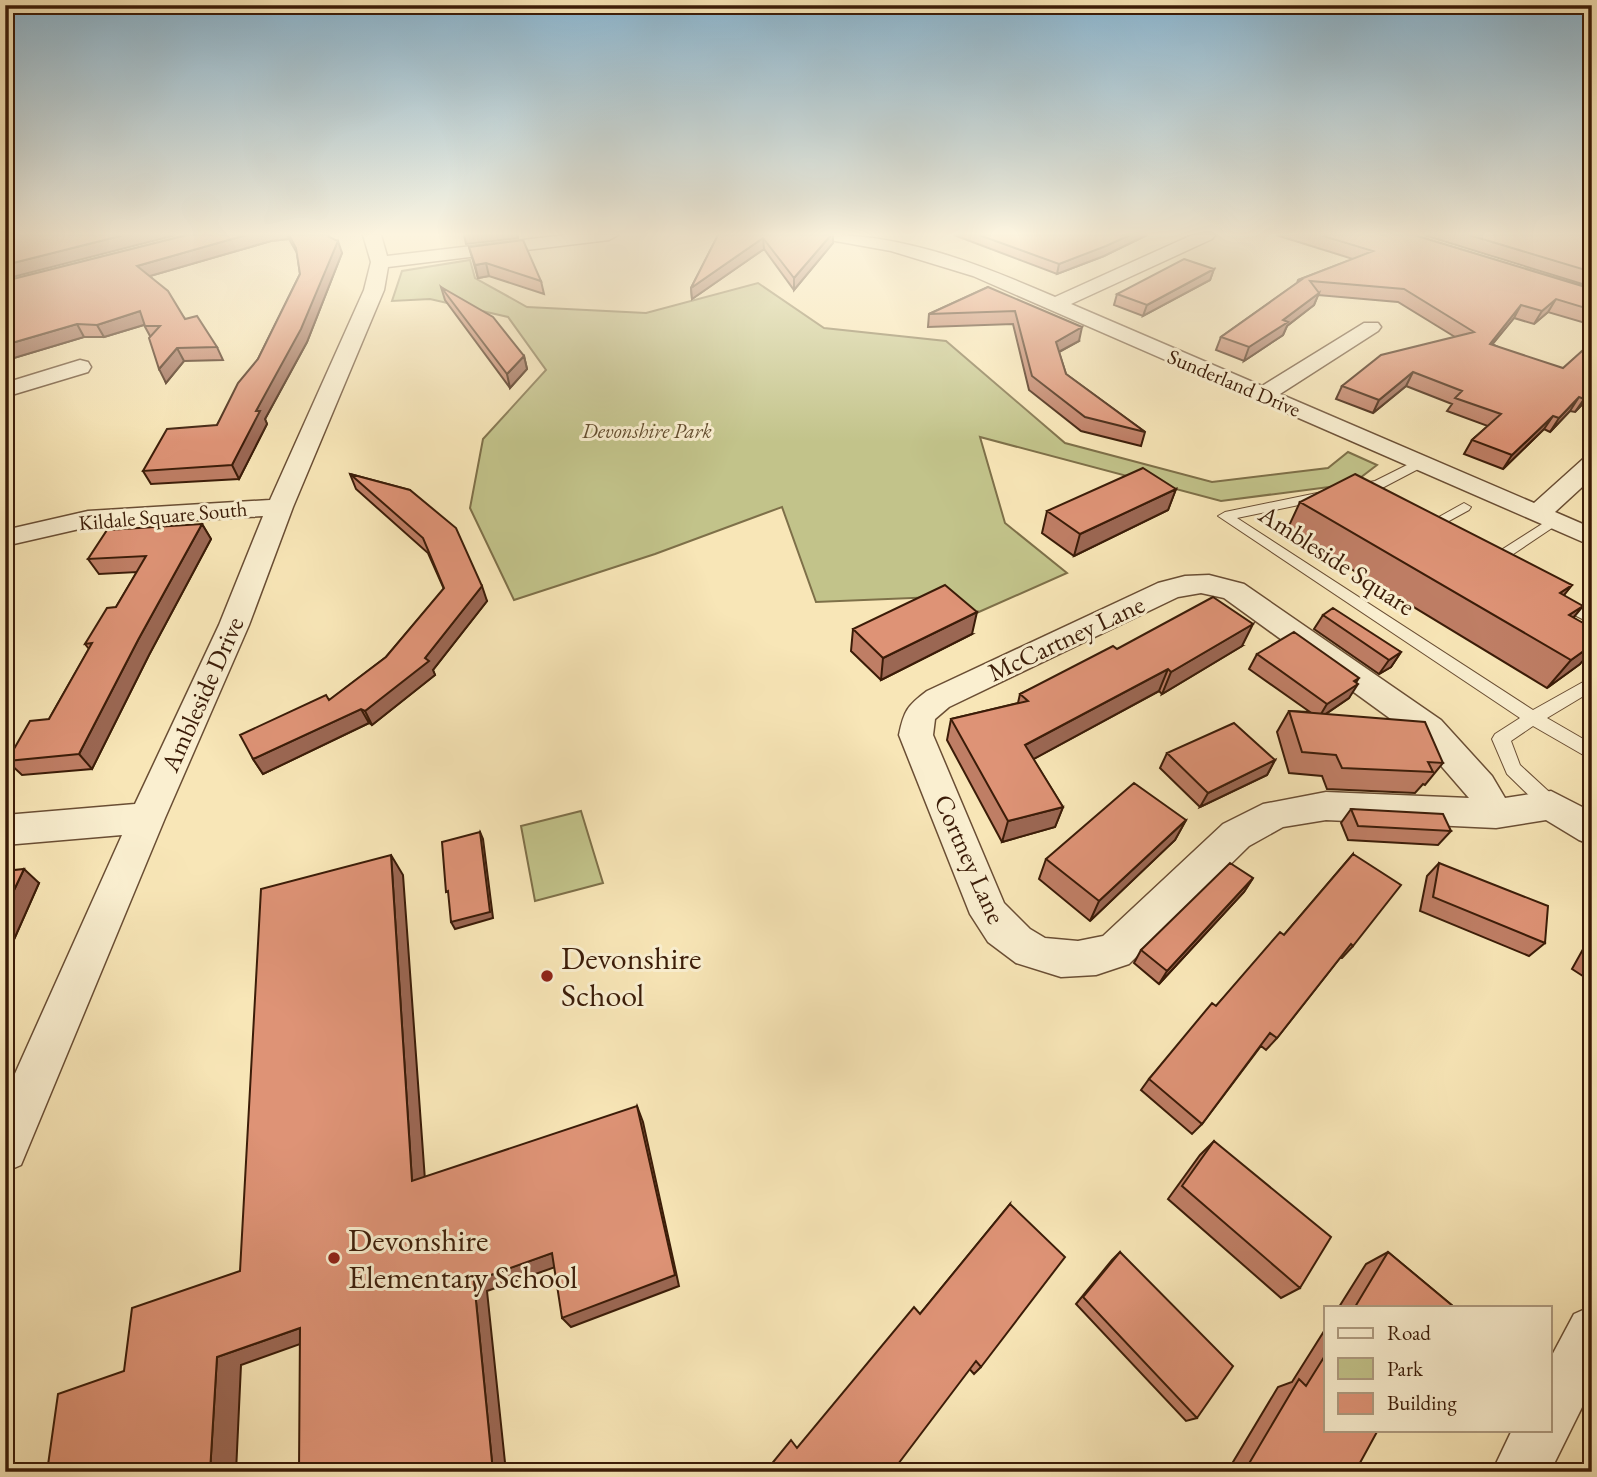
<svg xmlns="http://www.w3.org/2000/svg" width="1597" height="1477" font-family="'EB Garamond',serif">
  <rect width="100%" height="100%" fill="#f8e6b7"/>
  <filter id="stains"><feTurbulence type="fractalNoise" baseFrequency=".00286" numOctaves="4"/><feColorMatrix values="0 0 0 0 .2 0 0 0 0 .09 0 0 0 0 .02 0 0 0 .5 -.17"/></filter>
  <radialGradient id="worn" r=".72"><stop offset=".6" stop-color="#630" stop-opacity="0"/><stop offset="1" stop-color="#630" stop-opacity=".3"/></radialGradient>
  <path fill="#c2c38a" stroke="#7e7049" stroke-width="2" d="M470,260L475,278L527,307L646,313L758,283L824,328L946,341L1065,443L1212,482L1328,468L1348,452L1377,465L1352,484L1221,501L980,437L1005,523L1067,573L963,619L936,597L816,602L782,507L655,554L514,600L470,508L483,439L546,370L508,317L430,299L392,301L402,271Z
    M581,811L603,883L535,901L521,826Z"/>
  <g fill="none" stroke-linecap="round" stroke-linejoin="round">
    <g stroke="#6a4e34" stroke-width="2">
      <path id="service" d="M1419,459L1424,460V466L1384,487L1354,493L1347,489L1349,486L1375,481Z
        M1327,491L1334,495L1332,498L1237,518L1533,710L1592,677V691L1547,718L1592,744V760L1533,726L1511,741L1520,765L1558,800L1560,805L1558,810L1551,812L1544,810L1507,774L1492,739L1495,734L1520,718L1218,516L1225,512Z
        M1464,503L1471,507L1469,510L1438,527V533H1428L1421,527Z
        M1553,517L1560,521L1558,524L1497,565H1487L1485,562L1487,559Z
        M1558,595L1592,612V624L1553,604L1550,600L1553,596Z"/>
    </g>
    <g stroke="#6a4e34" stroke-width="3">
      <path id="minor" d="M363,235H381L387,256L565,235H618L609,240L388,267L384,290L293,507L249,625L165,818L21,1165L5,1172V1096L122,835L5,845V815L135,804L219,625L263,516L88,527L5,546V530L88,511L270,500L364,290L371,262Z
        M821,235C903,233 981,265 1055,297L1192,235H1215L1212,239L1071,304L1262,386L1364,323H1378L1381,327L1378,331L1280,394L1534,503L1583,459L1592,457V478L1555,512L1592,528V546L973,276L891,251L824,239Z
        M80,360L88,362L91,367L88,372L5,397V383Z
        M1209,575L1244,584L1441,720L1492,776L1505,798L1551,791L1592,812V845L1579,840L1546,820L1496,828L1326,820L1283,827L1249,846L1129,964L1096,975L1061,977L1016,963L988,942L970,914L899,735C904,711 907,706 927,691L1158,583L1185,576ZM1201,593L1224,598L1417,738L1469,798L1326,792L1263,804L1223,824L1103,936L1078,941L1045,938L1030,929L1004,903L933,735L935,719L949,707L1178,597Z
        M1592,1306V1387L1550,1472H1492L1512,1430H1550V1359L1574,1314Z"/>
    </g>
    <use href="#service" fill="#faefd0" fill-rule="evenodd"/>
    <use href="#minor" fill="#faefd0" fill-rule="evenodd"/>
  </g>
  <path fill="#bf7e65" stroke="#3b1c08" stroke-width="2" d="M187,235H328L342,253L307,342L265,419L267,424L239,479L151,484L143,471L217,425L258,359L300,274L297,253L289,239L271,241L150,276L185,319L217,347L223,360L184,361L166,383L150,336L144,325L104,337H84L7,360L11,366L5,368V281Z
    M718,235H833V243L794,290L764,249L692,299L691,288Z
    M954,235H1147L1104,256L1057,274Z
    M1276,235H1414L1592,289V325L1548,312L1534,324L1514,318L1492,344L1592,394L1575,412L1570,411L1550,432L1544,429L1503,469L1464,454L1472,440L1488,426L1447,411L1452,404L1406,386L1373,413L1336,399L1342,386L1455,337L1398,302L1318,295L1314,305L1287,326L1283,335L1244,361L1216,350L1221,337L1297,283L1298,280L1353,259Z
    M1424,235H1592V287Z
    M469,247L541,281L544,294L489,276L478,278Z
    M1214,269L1210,280L1143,316L1114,305L1117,294Z
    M441,287L524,356L527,369L510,388L445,300Z
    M988,287L1079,341L1059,352L1066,374L1145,432L1141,446L1081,431L1029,390L1013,324L928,327L929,314Z
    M350,474L410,490L487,601L433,670L435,675L372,725L369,723L263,774L253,759L386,657L444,589L428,553L356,489Z
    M1176,489L1168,510L1074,556L1042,533L1047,511Z
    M1300,502L1572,585L1564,595L1574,618L1580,664L1547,688L1287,530Z
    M202,524L211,539L149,655L92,769L22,775L7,761L49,719L89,649L85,644L116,607L137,572L99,574L88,559Z
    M1323,615L1401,652L1391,667L1379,674L1314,629Z
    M853,629L972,634L881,680L851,651Z
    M1242,646L1162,694L1159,691L1033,759L1063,807L1055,827L1002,842L947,740L951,719L1018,703L1020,694L1117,649Z
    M1257,654L1356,682L1349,698L1326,714L1443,763L1425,785L1423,784L1415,793L1327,789L1322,776L1289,773L1277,732L1289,711L1310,712L1249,669Z
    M1167,753L1275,760L1267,775L1200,807L1160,768Z
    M1351,809L1451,831L1438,845L1348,840L1341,823Z
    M1186,820L1175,840L1090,921L1039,879L1046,859Z
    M1353,854V946L1342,958H1340L1277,1038L1266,1050L1261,1046L1202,1124L1192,1134L1141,1090L1149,1079L1216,1006L1284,935Z
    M1439,863L1545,943L1529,956L1420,911L1427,876Z
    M5,871L39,883L12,944L5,945Z
    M1253,878L1244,892L1159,984L1134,963L1141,950Z
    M1592,933V982L1572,969Z
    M1214,1141L1300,1288L1281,1298L1168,1199L1200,1155Z
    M1010,1204L981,1367L974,1374L920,1314Z
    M1120,1252L1197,1418L1186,1421L1076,1304L1112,1260Z
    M1388,1252L1454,1307H1339L1366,1264Z
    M1326,1328V1430L1355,1472H1227L1278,1387L1292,1382Z"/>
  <path fill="#9b6753" stroke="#3b1c08" stroke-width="2" d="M124,235H176L5,279V265Z
    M246,235H287L289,239L271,241L143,278L137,266Z
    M464,235H518V238L466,244Z
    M831,235H833V243L794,290V278Z
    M1130,235H1147L1104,256L1057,274L1059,264Z
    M763,238L764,249L692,299L691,288Z
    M338,241L342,253L307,342L265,419L267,424L239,479L232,465L256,411Z
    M486,263L489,276L478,278L475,265Z
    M1214,269L1210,280L1143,316L1147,305Z
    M1319,293L1314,305L1287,326L1283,335L1244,361L1249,347L1283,320Z
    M1556,299L1548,312L1534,324L1542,311Z
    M1521,305L1514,318L1482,357L1490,344Z
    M140,311L147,324L104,337L97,325Z
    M77,324L84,337L7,360L11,366L5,368V345Z
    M1082,327L1079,341L1053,355L1056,342Z
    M177,348L184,361L166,383L159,369Z
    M524,356L527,369L510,388L507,374Z
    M1413,372L1406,386L1373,413L1379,400Z
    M1592,390V394L1575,412L1584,399Z
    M1579,397L1570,411L1550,432L1559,418Z
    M1553,416L1544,429L1503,469L1512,455Z
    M1176,489L1168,510L1074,556L1080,534Z
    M202,524L211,539L149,655L92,769L79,754L138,640Z
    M1572,585L1549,614L1560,593Z
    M482,586L487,601L433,670L435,675L372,725L365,711L425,658Z
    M1583,606L1560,634L1569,615Z
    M977,612L972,634L881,680L883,658Z
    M1253,624L1242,646L1162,694L1171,672Z
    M1592,645V651L1580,664L1547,688L1571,660Z
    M1401,652L1391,667L1379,674L1389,660Z
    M1168,669L1159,691L1019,767L1025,745Z
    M1359,678L1353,687L1358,684L1349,698L1318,719L1327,704Z
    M361,709L369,723L263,774L253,759Z
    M1275,760L1267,775L1200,807L1208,793Z
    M1063,807L1055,827L1002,842L1008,821Z
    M1186,820L1175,840L1090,921L1099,901Z
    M480,832L483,839L493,918L455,929L451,922Z
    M391,855L403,875L426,1194L412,1181Z
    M24,869L39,883L12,944L5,939V909Z
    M1253,878L1244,892L1159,984L1167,971Z
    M637,1106L643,1122L679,1286L571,1327L562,1318Z
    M552,1253L561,1265L487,1291L506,1472H493L474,1281Z
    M300,1328L320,1337L241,1365L236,1472H210L217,1357Z"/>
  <path fill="#de9376" stroke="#3b1c08" stroke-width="2" d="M5,235H124L5,265Z
    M187,235H246L137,266L168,291L185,319L197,316L217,347L177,348L159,369L149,338L160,326H145L140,311L97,325L77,324L5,345V281Z
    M289,235H328L329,237L338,241L301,329L256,411H260L232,465L143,471L167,429L217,425L238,383L258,359L300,274L296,248Z
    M718,235H831L794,278L763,238L691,288Z
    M979,235H1130L1106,246L1059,264Z
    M1320,235H1414L1592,289V310L1556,299L1542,311L1521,305L1490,344L1563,368L1592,342V390L1584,399L1579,397L1559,418L1553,416L1512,455L1472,440L1501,414L1455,398L1462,391L1413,372L1379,400L1342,386L1381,355L1474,332L1404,289L1310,281L1319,293L1283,320L1288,322L1249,347L1221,337L1301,280H1298L1373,251Z
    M1469,235H1592V272Z
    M523,240L541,281L486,263L475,265L469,247Z
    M1184,259L1214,269L1147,305L1117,294Z
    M441,287L493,317L524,356L507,374Z
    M988,287L1082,327L1056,342L1066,374L1145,432L1085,417L1032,376L1015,311L929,314Z
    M1143,468L1176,489L1080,534L1047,511Z
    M350,474L410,490L456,528L482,586L425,658L429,661L365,711L361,709L253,759L240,735L326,695L329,700L386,657L444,588L423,538Z
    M1355,474L1572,585L1560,593L1583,606L1569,615L1592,628V645L1571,660L1300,502Z
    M202,524L138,640L79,754L7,761L30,721L49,719L92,643L85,644L107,608L116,607L146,556L88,559L107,530Z
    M945,585L977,612L883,658L853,629Z
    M1213,597L1253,624L1171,672L1168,669L1025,745L1063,807L1008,821L951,719L1028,701L1020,694L1113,646L1117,649Z
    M1333,608L1401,652L1389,660L1323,615Z
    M1294,632L1359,678L1354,681L1358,684L1327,704L1257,654Z
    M1289,711L1425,722L1443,763L1428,762L1433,772L1342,768L1336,755L1302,752Z
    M1234,723L1275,760L1208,793L1167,753Z
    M1134,783L1186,820L1099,901L1046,859Z
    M1351,809L1443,814L1451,831L1358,826Z
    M480,832L490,912L451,922L448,891L446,892L442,842Z
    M1353,854L1401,885L1353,946L1351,944L1277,1038L1270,1033L1202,1124L1149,1079L1212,1003L1216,1006L1280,932L1284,935Z
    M391,855L412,1181L637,1106L675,1275L562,1318L552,1253L474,1281L493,1472H299L300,1328L217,1357L210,1472H47L58,1394L124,1371L132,1308L240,1271L261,889Z
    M1230,863L1253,878L1167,971L1141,950Z
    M1439,863L1548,906L1545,943L1433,897Z
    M24,869L5,909V871Z
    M1592,950V959L1588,957Z
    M1214,1141L1331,1237L1300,1288L1182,1186Z
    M1010,1204L1065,1257L981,1367L976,1361L892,1472H765L791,1440L797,1448L914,1307L920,1314Z
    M1120,1252L1233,1366L1197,1418L1083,1297Z
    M1388,1252L1454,1307H1355Z
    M1326,1354V1430H1378L1355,1472H1244L1299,1379L1306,1386Z"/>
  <linearGradient id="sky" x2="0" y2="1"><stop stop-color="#8bb8d4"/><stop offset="0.53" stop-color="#fcf4df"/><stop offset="1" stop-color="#fcf4df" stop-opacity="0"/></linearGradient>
  <rect width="1597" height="442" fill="url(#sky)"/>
  <g fill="#8f2418" stroke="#faefd0" stroke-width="2.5">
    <circle cx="547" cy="976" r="7"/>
    <circle cx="334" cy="1258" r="7"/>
  </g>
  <g text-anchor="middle" stroke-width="6" stroke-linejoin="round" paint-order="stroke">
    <g font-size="21" fill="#3b1c08" stroke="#faefd0">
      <text transform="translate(1234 383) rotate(23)" y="7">Sunderland Drive</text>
      <text transform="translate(163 516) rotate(-5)" y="7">Kildale Square South</text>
    </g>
    <g font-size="21" font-style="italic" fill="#644e2f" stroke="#faefd0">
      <text x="647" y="438">Devonshire Park</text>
    </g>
    <g font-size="26" fill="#3b1c08" stroke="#faefd0">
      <text transform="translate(1337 560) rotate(33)" y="9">Ambleside Square</text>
      <text transform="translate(1066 638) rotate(-25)" y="9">McCartney Lane</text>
      <text transform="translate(202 694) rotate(-66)" y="9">Ambleside Drive</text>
      <text transform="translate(970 859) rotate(66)" y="9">Cortney Lane</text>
    </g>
    <g font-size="32" fill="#3b1c08" stroke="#faefd0" text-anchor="start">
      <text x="561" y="969">Devonshire<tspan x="561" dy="37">School</tspan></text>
      <text x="348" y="1251">Devonshire<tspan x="348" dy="37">Elementary School</tspan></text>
    </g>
  </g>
  <rect width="1597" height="1477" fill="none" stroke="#f8e6b7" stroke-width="28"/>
  <rect x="7" y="7" width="1583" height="1463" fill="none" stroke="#3b1c08" stroke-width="3.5"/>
  <rect x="14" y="14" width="1569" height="1449" fill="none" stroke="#3b1c08" stroke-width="2"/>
  <rect x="1324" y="1306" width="228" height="126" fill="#faefd0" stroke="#ae9b80" stroke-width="2"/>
  <rect x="1338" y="1328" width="35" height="10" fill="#faefd0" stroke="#ae9b80" stroke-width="2"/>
  <text x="1387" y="1340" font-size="21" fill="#3b1c08">Road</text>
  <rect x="1338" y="1358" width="35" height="21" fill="#c2c38a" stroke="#ae9b80" stroke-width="2"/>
  <text x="1387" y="1376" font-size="21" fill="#3b1c08">Park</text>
  <rect x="1338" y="1393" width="35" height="21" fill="#de9376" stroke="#ae9b80" stroke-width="2"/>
  <text x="1387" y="1410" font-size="21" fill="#3b1c08">Building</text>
  <rect width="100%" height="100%" filter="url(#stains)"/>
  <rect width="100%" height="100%" fill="url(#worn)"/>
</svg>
